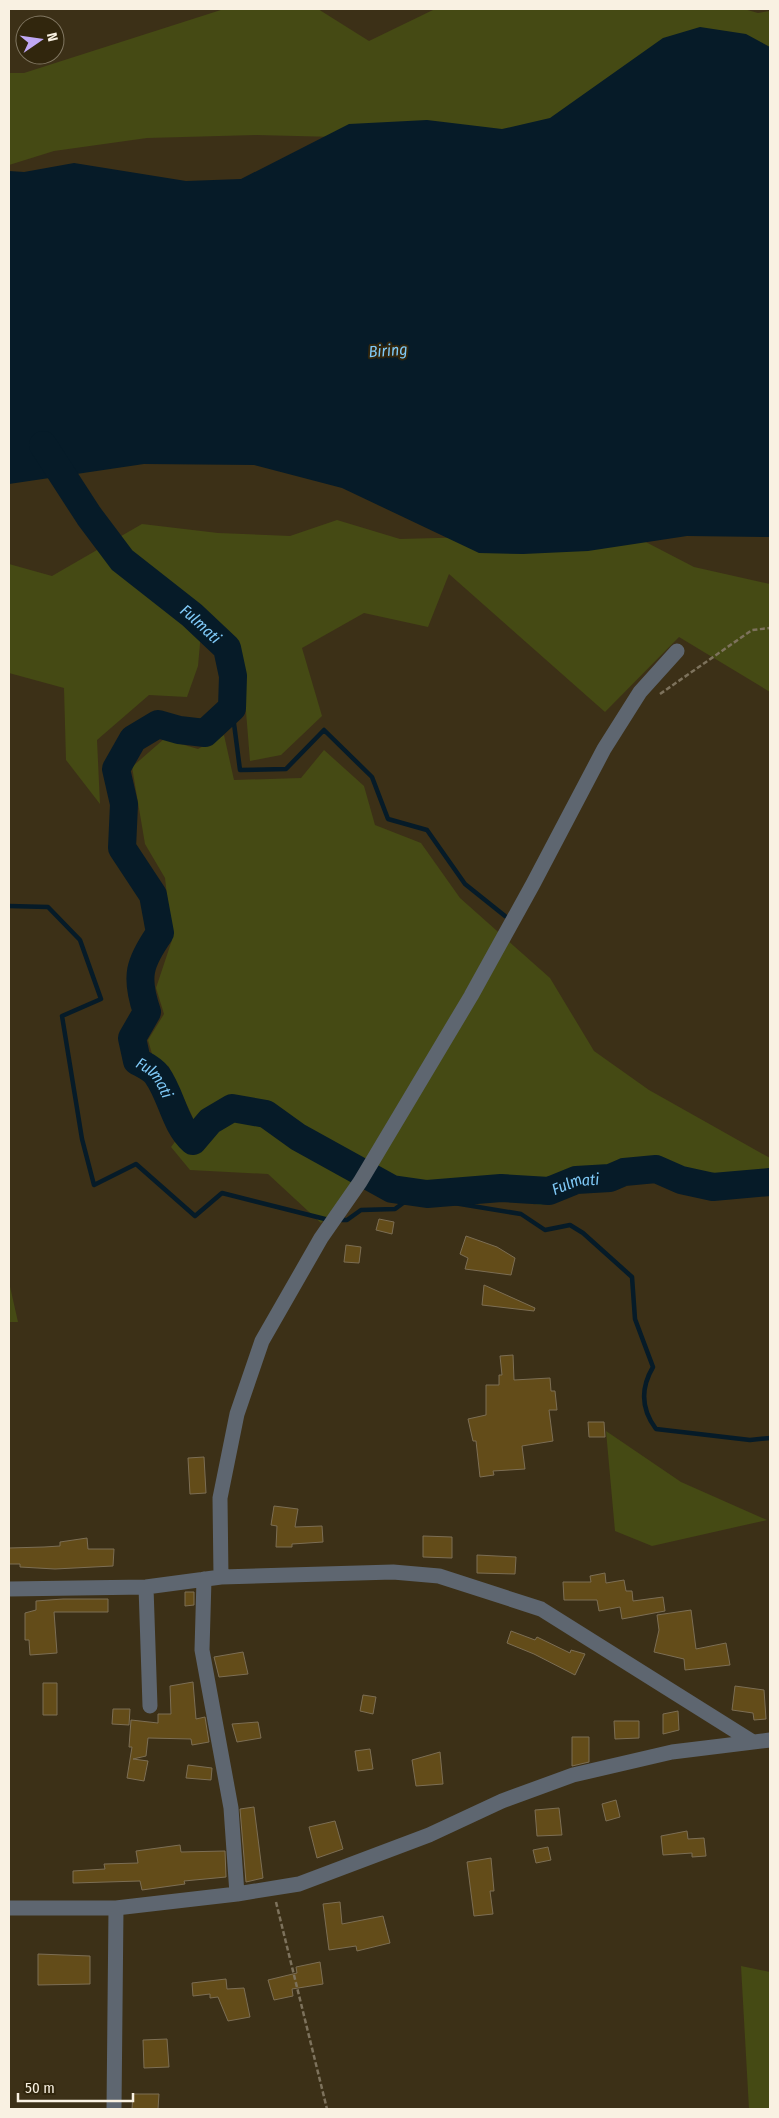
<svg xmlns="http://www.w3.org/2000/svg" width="779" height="2118" font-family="'Fira Sans Condensed',sans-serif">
  <rect width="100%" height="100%" fill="#3c3017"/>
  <path fill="#454a14" d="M224,9H318L369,41L435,9H744L758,13L770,11V226L377,138L256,135L147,138L54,151L9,165V73H24Z
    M337,520L400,539L512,536L638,538L694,567L770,584V692L679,637L605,712L449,574L428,627L364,613L302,648L322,716L281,755L250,761L242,662L234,636L203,610L198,666L187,697L149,695L97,740L100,804L66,760L64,688L9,673V564L52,576L142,524L218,533L290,536Z
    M224,735L234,780L301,778L324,750L364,786L375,825L421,843L460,898L550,978L594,1051L649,1090L770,1158V1175L760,1183L713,1187L681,1180L656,1169L541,1205L390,1182L371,1170L321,1223L268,1174L190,1170L171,1147L193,1118L169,1067L152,1054L148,1040L164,1014L156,988L172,940L165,878L145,844L132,767L164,739L198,749Z
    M9,1282L18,1322H9Z
    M606,1431L681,1482L767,1520L652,1546L615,1531Z
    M741,1966L770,1972V2109H749Z"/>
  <path fill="#061b28" d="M700,27L746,34L770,47V537L687,536L588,551L523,554L479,553L342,488L254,465L144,464L9,484V171L24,172L74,163L186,181L241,179L349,124L427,120L502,129L550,118L663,38Z"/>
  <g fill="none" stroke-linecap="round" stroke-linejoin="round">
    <path stroke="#061b28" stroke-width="4.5" d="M232,708L240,770L286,769L324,730L372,777L388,819L427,830L465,884L505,916
      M9,906L48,907L80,940L101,999L62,1016L82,1139L94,1185L136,1164L195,1216L222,1193L329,1220
      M337,1220H347L361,1210L395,1209L418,1192L448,1202L521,1214L545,1230L570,1225L583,1233L632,1277L635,1319L653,1367C640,1389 641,1409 656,1429L750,1440L770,1438"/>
    <path stroke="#061b28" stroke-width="28" id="s1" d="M43,445L89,516L122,560L192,615L227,648L233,676L232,708L205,733L179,730L158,724L133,739L116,769L124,804L122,848L153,895L160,933C139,963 135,977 147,1012L132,1038L137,1061C144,1065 153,1069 157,1075C172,1096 174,1124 193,1141L210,1121L232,1108L266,1114L298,1137L392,1189L427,1194L501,1188L549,1191L576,1180L610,1178L624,1172L656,1169L681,1180L713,1187L770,1182"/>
  </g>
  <path fill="#634c19" stroke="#7c6e54" d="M379,1219L394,1222L392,1234L376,1230Z
    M466,1236L497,1247L515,1258L511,1275L465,1269L468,1258L460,1254Z
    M346,1245L361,1247L359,1263L344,1262Z
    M484,1285L535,1308L534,1311L482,1305Z
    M513,1355L514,1380L550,1378L551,1391H555L557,1410H549L553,1441L522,1446L525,1469L493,1471L494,1475L480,1477L476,1441H473L468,1419L486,1415V1385H499V1375H502L500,1356Z
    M588,1422H604L605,1437H589Z
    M204,1457L206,1493L190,1494L188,1458Z
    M274,1506L298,1509L295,1527L322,1526L323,1542L292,1544V1547H276L277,1526L271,1525Z
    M423,1536L452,1537V1558L423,1557Z
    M87,1538L88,1549H114L113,1566L55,1569L20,1567V1564H9V1548L44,1547L60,1546V1542Z
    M477,1555L516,1557L515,1574L477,1573Z
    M605,1573L606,1583L624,1580L626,1591H632L633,1601L663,1597L665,1611L622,1619L620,1607L599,1611L597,1600H564L563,1582H591L590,1576Z
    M185,1592H194V1605L185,1606Z
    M63,1599H108V1612H54L57,1653L30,1655L29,1640H25V1613L36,1610V1601Z
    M691,1610L696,1649L726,1643L730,1665L685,1670L684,1659L654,1652L659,1630L657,1615Z
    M511,1631L535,1640L537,1637L570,1653L571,1650L585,1654L575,1675L534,1654L507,1643Z
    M243,1652L248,1674L219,1677L214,1657Z
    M193,1682L196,1719L205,1717L209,1742L192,1745L191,1739L148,1738L146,1756L133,1759L148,1761L144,1781L127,1778L132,1747H129L131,1720L158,1723V1714H171L170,1686Z
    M43,1683H57V1715H43Z
    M735,1686L764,1690L766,1719L754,1720L753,1713L732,1710Z
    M363,1695L376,1697L373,1714L360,1711Z
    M113,1709H130L129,1725L112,1724Z
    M678,1711L679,1730L663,1734V1714Z
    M614,1721H639V1738L615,1739Z
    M258,1722L261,1738L237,1742L232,1724Z
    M572,1737H589V1762L572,1766Z
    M370,1749L373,1769L358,1771L355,1751Z
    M440,1752L443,1784L416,1786L412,1760Z
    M188,1765L212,1768L211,1780L186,1778Z
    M616,1800L620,1817L606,1821L602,1804Z
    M254,1807L263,1878L246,1882L240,1809Z
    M559,1808L562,1835L537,1836L535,1810Z
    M335,1821L343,1849L317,1858L309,1827Z
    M687,1831L688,1839L704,1838L706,1856L692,1857V1853L663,1855L661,1836Z
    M180,1845L181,1852L225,1851L226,1877L184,1881L185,1884L142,1890L140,1881L73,1883V1871L105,1869L104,1864L138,1863L136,1851Z
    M548,1847L551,1860L536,1863L533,1850Z
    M491,1858L494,1891H490L493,1914L474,1916L467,1862Z
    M340,1902L342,1924L383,1916L390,1943L357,1951L356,1946L329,1950L323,1904Z
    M38,1954L90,1956V1984L38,1985Z
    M320,1962L323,1984L292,1989L293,1996L274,2000L268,1980L297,1973L296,1967Z
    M226,1979L227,1989L244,1988L250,2017L228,2021L218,1997L210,1998V1994L193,1996L192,1983Z
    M167,2039L169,2067L144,2068L143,2040Z
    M133,2094H159L158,2109H132Z"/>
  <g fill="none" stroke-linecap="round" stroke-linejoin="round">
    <path stroke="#7d725c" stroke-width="2.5" stroke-dasharray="5 2.5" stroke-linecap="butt" d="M660,694L752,630L770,628
      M276,1902L327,2109"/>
    <path stroke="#5e6670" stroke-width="15" d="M221,1577L220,1498L237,1414L262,1341L321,1238L360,1182L471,996L533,884L604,749L640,692L677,651
      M204,1579L202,1650L231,1808L237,1894
      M146,1587L150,1706
      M9,1589L146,1587L221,1577L393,1572L439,1576L541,1609L753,1742
      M9,1908H116L237,1894L299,1884L429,1835L502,1801L573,1775L672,1752L770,1740
      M114,2109L116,1908"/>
  </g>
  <g text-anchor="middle" stroke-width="4" stroke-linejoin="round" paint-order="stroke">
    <g font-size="16" font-style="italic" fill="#7fc9f7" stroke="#31260d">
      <text transform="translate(388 350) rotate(-4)" y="6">Biring</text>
      <text dy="6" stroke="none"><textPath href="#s1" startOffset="241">Fulmati</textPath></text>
      <text dy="6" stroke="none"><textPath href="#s1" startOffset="824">Fulmati</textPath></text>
      <text dy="6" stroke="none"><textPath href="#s1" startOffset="1318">Fulmati</textPath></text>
    </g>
  </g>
  <rect width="779" height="2118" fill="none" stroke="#f9f1e2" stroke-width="20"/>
  <g transform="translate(40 40) rotate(77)"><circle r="24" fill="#31260d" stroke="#817762"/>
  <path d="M0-4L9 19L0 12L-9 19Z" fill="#c0a8f4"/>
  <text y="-8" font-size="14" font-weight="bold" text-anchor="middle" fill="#f9f1e2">N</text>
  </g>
  <path d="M18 2093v8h115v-8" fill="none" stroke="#f9f1e2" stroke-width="2.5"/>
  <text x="25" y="2093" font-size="15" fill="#f9f1e2" stroke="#31260d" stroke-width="4" paint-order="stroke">50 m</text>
</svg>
